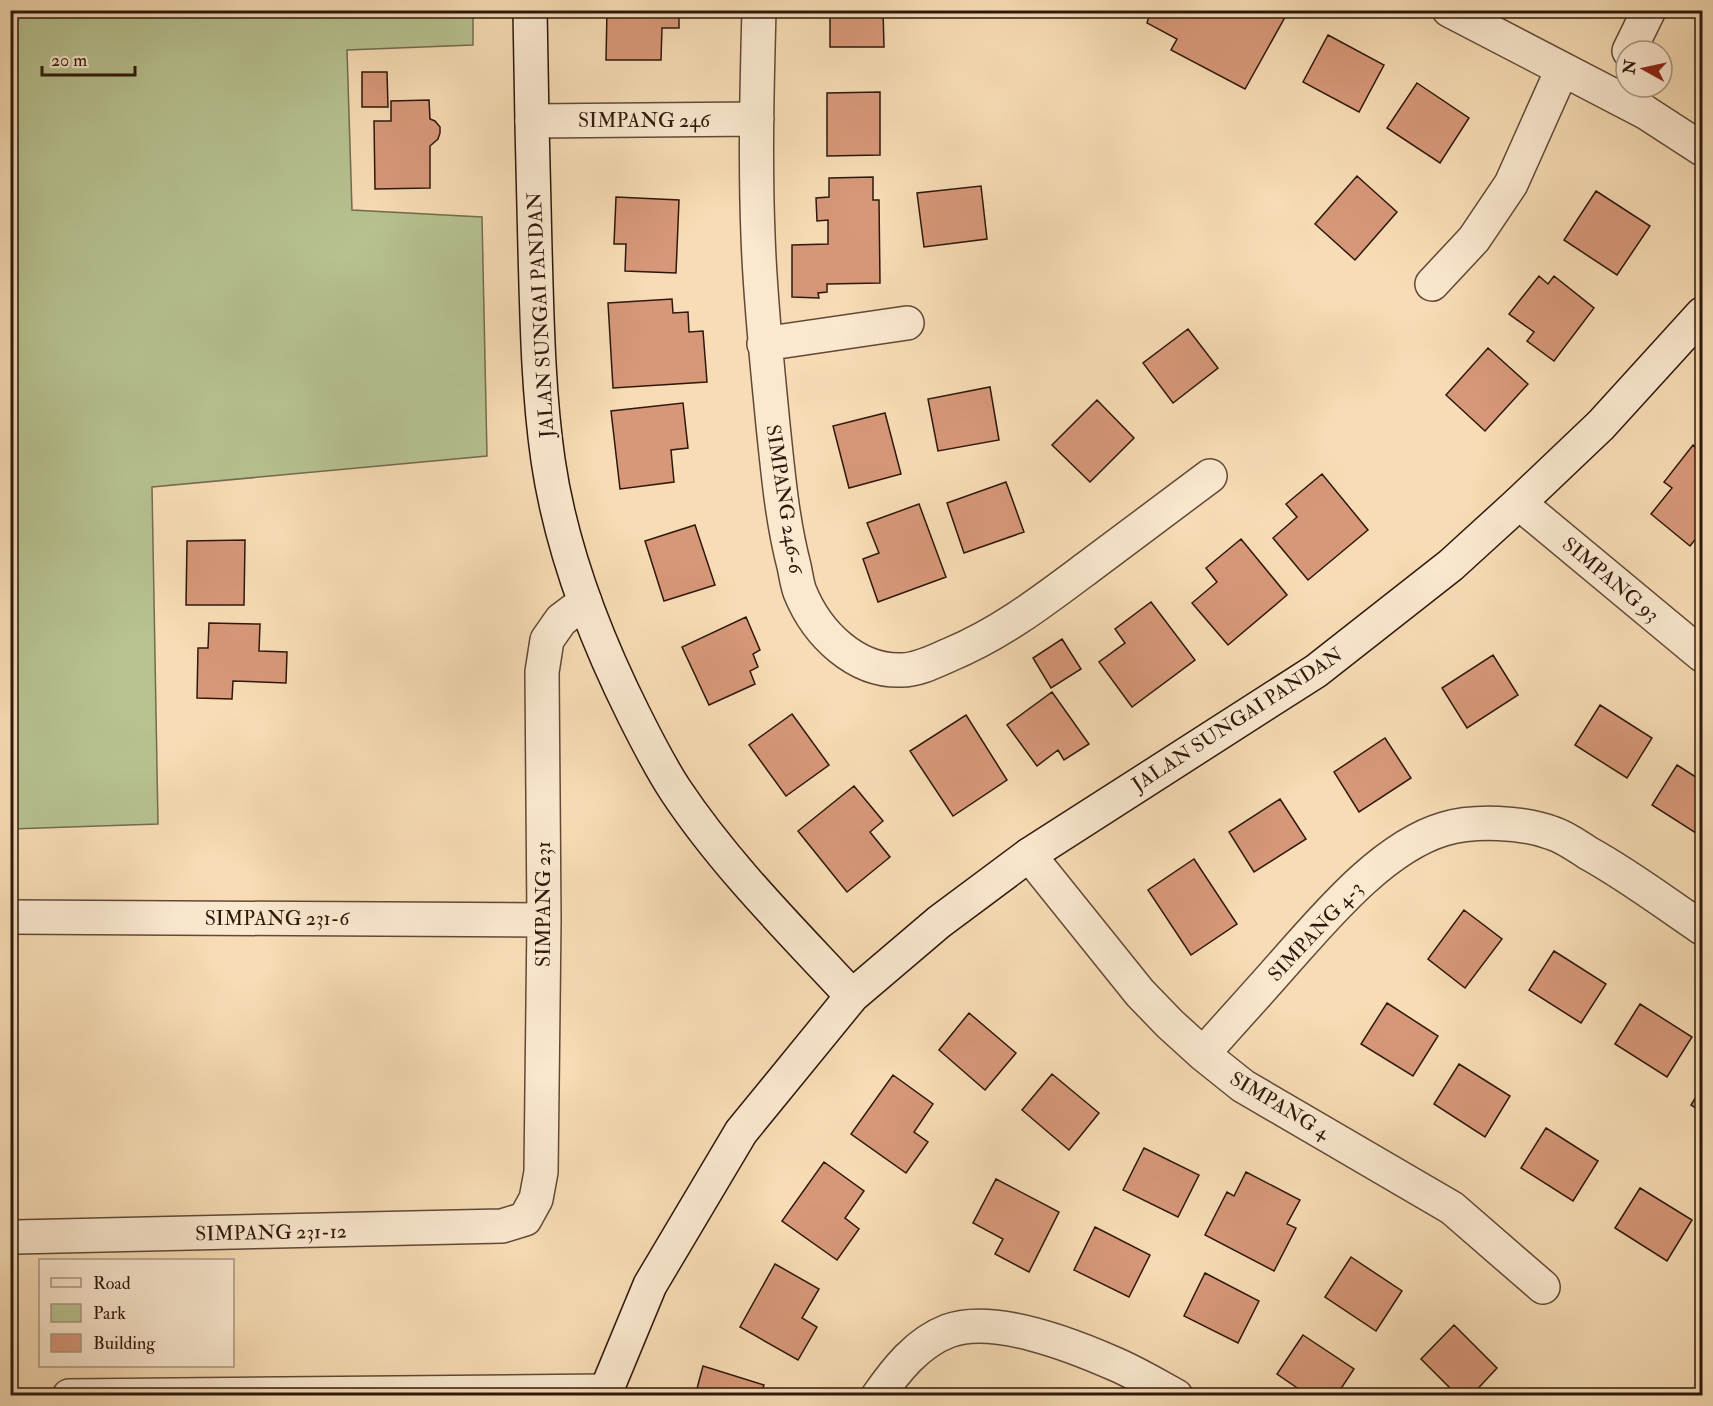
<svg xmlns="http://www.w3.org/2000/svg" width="1713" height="1406" font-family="'IM FELL Double Pica',serif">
  <rect width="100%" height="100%" fill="#f7dcb5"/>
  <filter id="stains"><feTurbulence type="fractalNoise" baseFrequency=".00333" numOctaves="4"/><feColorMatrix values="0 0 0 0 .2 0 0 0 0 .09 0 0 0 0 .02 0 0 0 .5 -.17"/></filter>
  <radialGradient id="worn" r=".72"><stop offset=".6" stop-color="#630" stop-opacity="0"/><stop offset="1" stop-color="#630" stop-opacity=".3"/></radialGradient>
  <path fill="#b7c291" stroke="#726d4e" stroke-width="1.5" d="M10,11H473V45L347,50L352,210L482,217L487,456L152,487L158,824L11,829Z"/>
  <path fill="#d79879" stroke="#2e180c" stroke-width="1.5" d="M607,10H679V28H662L661,60H606Z
    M830,10H883L884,47H830Z
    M1151,10H1289L1245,89L1171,50L1177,39L1147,23Z
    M1328,35L1384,65L1359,112L1303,82Z
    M362,72H387L388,107H362Z
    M1417,83L1469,118L1440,163L1387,128Z
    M880,92V155L827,156V93Z
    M429,100L430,119L435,121L440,127V133L438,139L430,146V188L375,189L374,121H391V101Z
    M1357,176L1397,212L1355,260L1315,224Z
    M873,177V200H879L880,283L827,284V292L818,293L819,298L792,297V245L828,244V220L817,221L816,198L829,197V178Z
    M981,186L987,239L924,247L917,193Z
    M1596,191L1650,226L1617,275L1564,240Z
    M616,197L679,200L676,273L625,271L626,244H614Z
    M1539,276L1548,284L1554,276L1594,308L1554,361L1527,341L1534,332L1509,314Z
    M672,299L673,313L688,312L689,332L703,331L707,382L613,388L608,303Z
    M1188,329L1218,368L1173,403L1143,363Z
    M1488,348L1528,384L1485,431L1446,395Z
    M990,387L999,440L938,451L928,399Z
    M1097,400L1134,438L1090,482L1052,445Z
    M683,403L688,448L671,450L674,482L620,489L611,411Z
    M885,413L901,474L849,488L833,426Z
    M1693,445L1702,452V531L1690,546L1651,514L1672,488L1664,482Z
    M1322,474L1368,530L1308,580L1273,538L1297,517L1286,504Z
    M1006,482L1024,532L964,553L947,503Z
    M919,504L946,577L878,602L863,559L879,553L867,523Z
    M695,525L715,585L664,601L645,541Z
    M1241,539L1287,595L1228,645L1192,603L1217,582L1206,568Z
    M245,540L244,605H186L187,541Z
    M1151,602L1195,660L1132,707L1099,662L1125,643L1115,629Z
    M746,617L760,650L753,654L758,667L750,671L755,684L709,705L682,647Z
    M209,623L260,624L259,651L287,652L286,683L233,681L232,699L197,698L198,648H208Z
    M1062,639L1081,669L1051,688L1033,658Z
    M1493,655L1518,695L1467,728L1442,688Z
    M1052,692L1089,744L1064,760L1058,750L1037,766L1007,725Z
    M1600,705L1652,738L1627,778L1575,745Z
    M792,714L829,765L786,796L749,745Z
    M966,715L1007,780L953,816L910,751Z
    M1385,738L1411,778L1359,812L1334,772Z
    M1677,765L1702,781V837L1652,805Z
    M854,786L883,821L870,832L890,857L847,892L798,831Z
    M1280,799L1306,839L1254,872L1229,832Z
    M1194,859L1237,924L1191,955L1148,890Z
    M1464,910L1502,939L1465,988L1428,959Z
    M1554,951L1606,984L1581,1023L1529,990Z
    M1387,1003L1438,1036L1413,1076L1361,1044Z
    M1640,1004L1692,1037L1667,1077L1615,1044Z
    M969,1013L1016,1053L985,1090L939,1050Z
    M1459,1064L1510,1096L1485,1137L1434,1104Z
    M1052,1074L1099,1113L1069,1150L1022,1110Z
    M893,1075L933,1104L914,1132L928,1142L906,1173L851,1134Z
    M1702,1087V1112L1691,1105Z
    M1546,1128L1598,1161L1573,1201L1521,1168Z
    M1144,1148L1199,1175L1178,1217L1123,1190Z
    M824,1162L864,1191L845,1218L859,1229L837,1260L782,1221Z
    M1246,1172L1300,1200L1287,1224L1296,1228L1274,1271L1205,1235L1227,1192L1234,1196Z
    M996,1179L1059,1212L1029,1272L995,1254L1003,1239L973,1223Z
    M1640,1188L1692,1220L1667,1261L1615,1228Z
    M1095,1227L1150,1255L1129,1297L1074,1270Z
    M1351,1257L1402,1291L1376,1331L1325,1297Z
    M775,1264L819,1289L802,1318L817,1327L798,1360L740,1327Z
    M1205,1273L1259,1301L1238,1343L1184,1316Z
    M1454,1325L1497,1368L1471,1396H1458L1421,1359Z
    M1303,1335L1354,1369L1336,1396H1309L1277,1374Z
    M703,1366L764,1385L761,1394L767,1396H695Z"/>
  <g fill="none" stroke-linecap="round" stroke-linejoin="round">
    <g stroke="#604936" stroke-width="36">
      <path id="street" d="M759,10C757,85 755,160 758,235C760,299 767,362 773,425C778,472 782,520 794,566C796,575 797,584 800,592C817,634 856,672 902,670C918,670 935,661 949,655C1000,634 1043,601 1087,568C1128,537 1169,507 1210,476
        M1449,10L1645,112L1702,149
        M1629,51L1649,10
        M532,121L757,119
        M1432,284L1474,239L1511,184L1562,70
        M764,344L907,323
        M1519,503L1702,655
        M1029,855L1140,993L1170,1024L1203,1054L1243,1086L1452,1208L1543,1287
        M10,917L544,920
        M1203,1054C1230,1023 1258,993 1285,962C1326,916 1383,847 1444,829C1474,820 1523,822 1552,833C1565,837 1577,846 1588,853C1628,875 1665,903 1702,928
        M16,1237L502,1226L525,1219L536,1199L541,1172L544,920L542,672L547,640L561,620L585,602
        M69,1396L605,1391
        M878,1396C896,1370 917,1343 948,1331C993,1314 1072,1345 1115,1364C1136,1373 1156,1385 1176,1396"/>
    </g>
    <g stroke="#2e180c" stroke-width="36">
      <path id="secondary" d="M530,10C531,90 533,169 535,249C537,319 538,390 548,460C561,549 594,635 634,715C647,741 660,767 676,791C726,866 791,930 852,996
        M604,1396L650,1285L741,1132L852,996L939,922L1029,855L1316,671L1451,565L1519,503L1601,425L1702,314"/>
    </g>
    <use href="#street" stroke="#fae8cf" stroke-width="33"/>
    <use href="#secondary" stroke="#fae8cf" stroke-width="33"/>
  </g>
  <g text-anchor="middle" stroke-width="4.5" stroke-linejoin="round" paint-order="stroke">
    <g font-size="20" fill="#2e180c" stroke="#fae8cf">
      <text x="644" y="127">SIMPANG 246</text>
      <text transform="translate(540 315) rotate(-93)" y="7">JALAN SUNGAI PANDAN</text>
      <text transform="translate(785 499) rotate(81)" y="7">SIMPANG 246-6</text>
      <text transform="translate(1611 579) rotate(40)" y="7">SIMPANG 93</text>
      <text transform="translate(1237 719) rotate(-33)" y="7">JALAN SUNGAI PANDAN</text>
      <text transform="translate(543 904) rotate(-90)" y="7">SIMPANG 231</text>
      <text x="277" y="925">SIMPANG 231-6</text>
      <text transform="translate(1315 931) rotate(-47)" y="7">SIMPANG 4-3</text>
      <text transform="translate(1280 1105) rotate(31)" y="7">SIMPANG 4</text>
      <text transform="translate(271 1232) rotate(-1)" y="7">SIMPANG 231-12</text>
    </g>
  </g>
  <rect width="1713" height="1406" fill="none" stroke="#f7dcb5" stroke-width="36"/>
  <rect x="12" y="12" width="1689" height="1382" fill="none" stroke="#2e180c" stroke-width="3"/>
  <rect x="18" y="18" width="1677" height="1370" fill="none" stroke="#2e180c" stroke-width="1.5"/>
  <rect x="39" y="1259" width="195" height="108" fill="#fae8cf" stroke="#a89581" stroke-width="1.5"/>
  <rect x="51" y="1278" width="30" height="9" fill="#fae8cf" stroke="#a89581" stroke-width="1.5"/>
  <text x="93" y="1289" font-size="18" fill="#2e180c">Road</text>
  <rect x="51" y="1304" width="30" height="18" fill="#b7c291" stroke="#a89581" stroke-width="1.5"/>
  <text x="93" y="1319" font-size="18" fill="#2e180c">Park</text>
  <rect x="51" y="1334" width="30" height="18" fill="#d79879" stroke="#a89581" stroke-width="1.5"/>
  <text x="93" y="1349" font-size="18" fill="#2e180c">Building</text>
  <g transform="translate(1644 69) rotate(278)"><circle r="28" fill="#fae8cf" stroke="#a89581" stroke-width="1.5"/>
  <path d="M0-4.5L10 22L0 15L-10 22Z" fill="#8f2418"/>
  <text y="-9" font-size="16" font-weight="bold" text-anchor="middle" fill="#2e180c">N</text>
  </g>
  <path d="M42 66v9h93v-9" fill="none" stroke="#2e180c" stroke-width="3"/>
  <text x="51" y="66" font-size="18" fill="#2e180c" stroke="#fae8cf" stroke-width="4.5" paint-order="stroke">20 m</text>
  <rect width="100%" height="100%" filter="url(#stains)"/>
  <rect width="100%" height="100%" fill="url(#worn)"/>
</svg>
